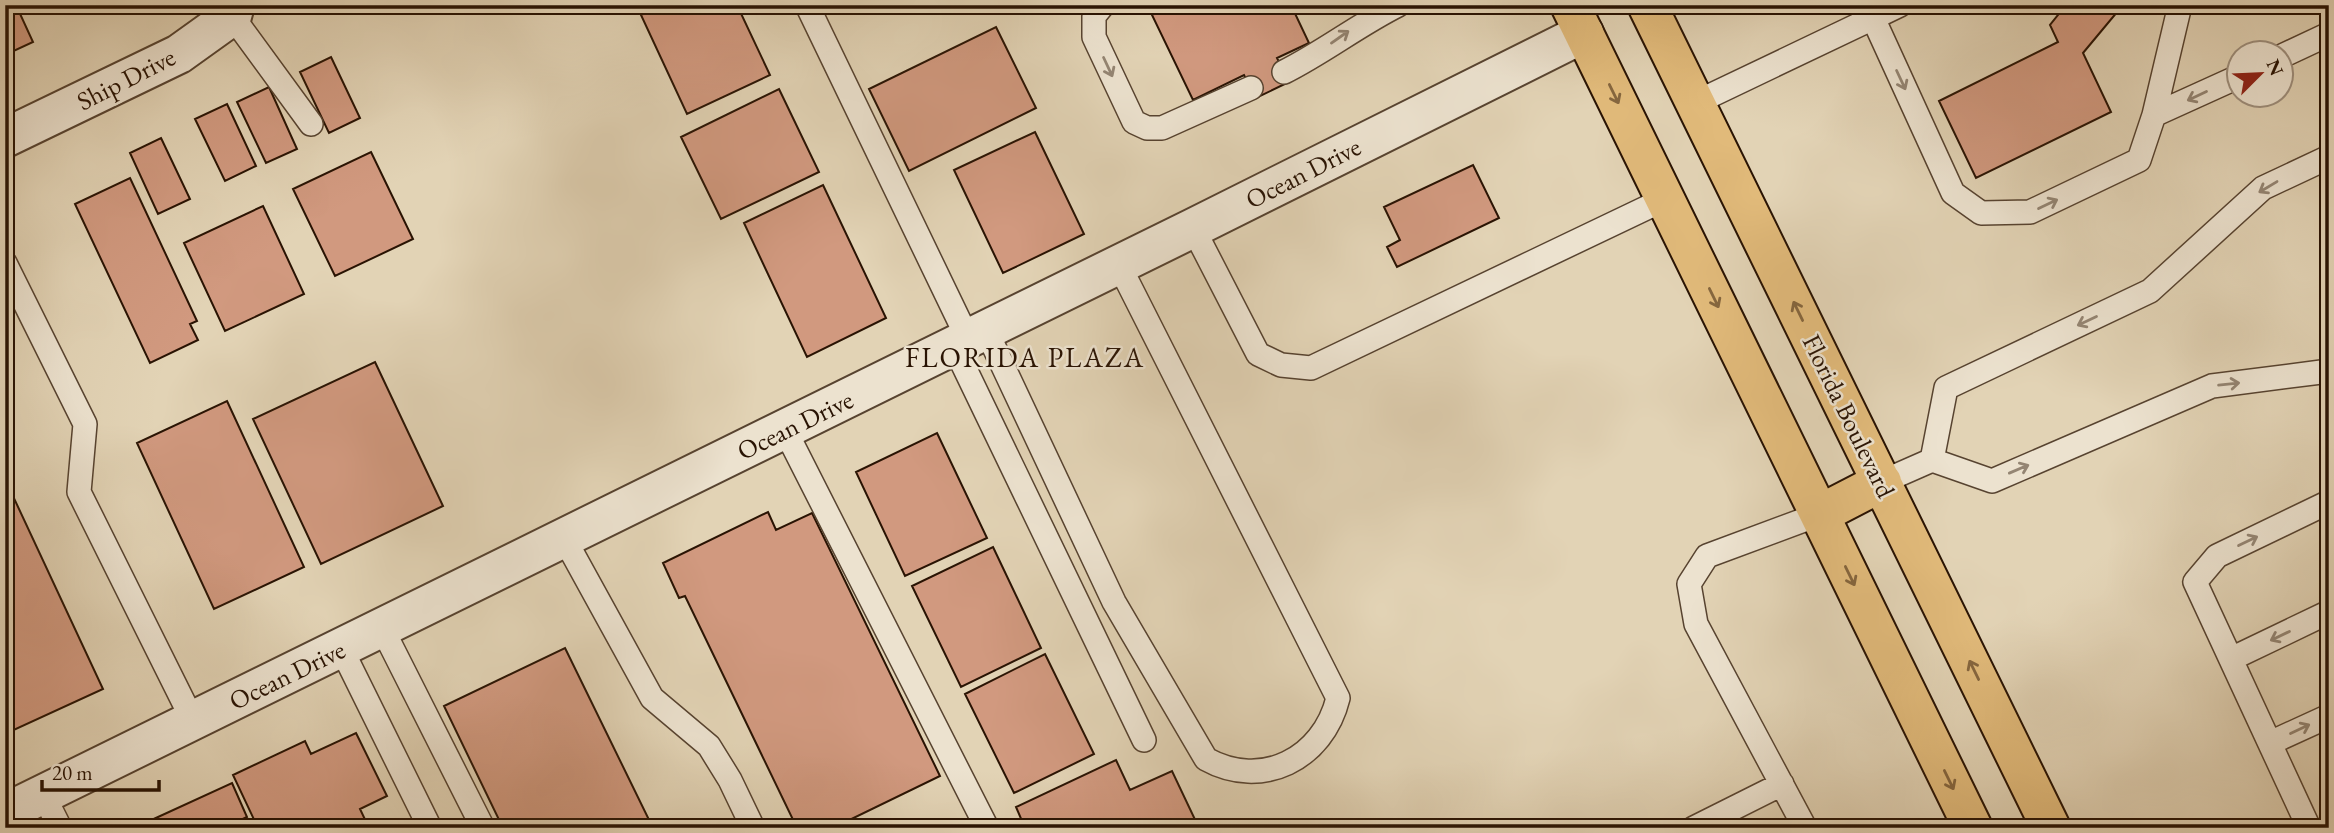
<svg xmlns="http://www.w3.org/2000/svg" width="2334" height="833" font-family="'EB Garamond',serif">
  <rect width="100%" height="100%" fill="#e2d3b5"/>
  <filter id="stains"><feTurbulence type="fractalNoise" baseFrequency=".00286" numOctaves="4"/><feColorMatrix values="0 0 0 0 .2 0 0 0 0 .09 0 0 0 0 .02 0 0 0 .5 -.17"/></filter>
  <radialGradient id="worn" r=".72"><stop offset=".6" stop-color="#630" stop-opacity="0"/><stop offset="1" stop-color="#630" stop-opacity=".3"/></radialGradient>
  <path fill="#d1997f" stroke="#291303" stroke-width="2" d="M5,5H16L33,42L5,55Z
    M662,5H737L770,75L687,114L641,15Z
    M1171,5H1291L1309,43L1277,58L1289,82L1256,98L1244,75L1193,100L1152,15Z
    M2066,5H2123L2083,53L2111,112L1976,178L1939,101L2058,42L2050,25Z
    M996,27L1036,108L909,171L869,89Z
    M331,57L360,118L329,133L300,72Z
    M269,87L297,149L266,163L237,102Z
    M779,89L819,172L721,219L681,137Z
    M227,104L256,166L225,181L195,119Z
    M1035,132L1084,234L1003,273L954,170Z
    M161,138L190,199L158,214L130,153Z
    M371,152L413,239L335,276L293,189Z
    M1473,165L1499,218L1397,267L1387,247L1400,240L1384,207Z
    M130,178L197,321L190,324L198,340L150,363L75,204Z
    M823,185L886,318L807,357L744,223Z
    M263,206L304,294L225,331L184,243Z
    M375,362L443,506L321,564L253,419Z
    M227,401L304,567L214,609L137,443Z
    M937,433L987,538L905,576L856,472Z
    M5,479L103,689L5,734Z
    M768,512L776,530L812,513L940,776L833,828H797L685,596L679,598L663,563Z
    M993,547L1041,648L961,687L912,586Z
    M565,648L653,828H503L444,706Z
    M1045,654L1094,754L1014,793L965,694Z
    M356,733L387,796L360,809L369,828H258L233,775L305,741L311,754Z
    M1116,760L1130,790L1172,771L1199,828H1025L1016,807Z
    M232,783L247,817L232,824L233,828H134Z"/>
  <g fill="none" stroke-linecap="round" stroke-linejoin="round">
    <g stroke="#574330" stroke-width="26">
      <path id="service" d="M807,5L968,339
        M1103,5L1094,16V37L1134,122L1147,128H1162L1251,88
        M1900,5L1873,18L1953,193L1981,213L2030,212L2139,160L2154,115L2180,5
        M232,16L311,124
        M2282,56L2329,34
        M1284,72C1324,52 1358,25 1398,5
        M1695,103L1873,18L1867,6
        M2154,115L2240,76
        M1193,228L1258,354L1281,365L1311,368L1665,199
        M5,263L85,424L79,492L193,721
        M986,330L1114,602L1206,759C1262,790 1323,759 1338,698L1119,265
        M954,346L1144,740
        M785,430L987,828
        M1932,460L1946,388L2150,291L2263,188L2329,157
        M1882,482L1932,460L1992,481L2212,386L2329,371
        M564,538L652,698L709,746L730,780L753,828
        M382,628L483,828
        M341,648L430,828
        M2231,659L2329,612
        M2270,743L2329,716
        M43,794L60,828
        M1694,828L1782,784
        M1805,828L1696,624L1689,584L1707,556L1820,514
        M2309,828L2195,582L2217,556L2329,502"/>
    </g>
    <g stroke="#574330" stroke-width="42">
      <path id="minor" d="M5,138L179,54L232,16L235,5
        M5,813L1193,228L1584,33"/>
    </g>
    <g stroke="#291303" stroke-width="42">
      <path id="primary" d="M1570,5L1973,828
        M1647,5L2051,828
        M1820,514L1882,482"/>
    </g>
    <use href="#service" stroke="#ece2cf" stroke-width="23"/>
    <use href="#minor" stroke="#ece2cf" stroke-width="38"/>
    <use href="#primary" stroke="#e1ba7a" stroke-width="38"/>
  </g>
  <defs><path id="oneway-shaft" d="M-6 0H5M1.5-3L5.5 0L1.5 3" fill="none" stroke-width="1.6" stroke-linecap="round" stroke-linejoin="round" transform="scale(1.75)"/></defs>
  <g stroke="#948573">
    <use href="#oneway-shaft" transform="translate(1340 37) rotate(-35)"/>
    <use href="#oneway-shaft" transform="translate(1108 67) rotate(65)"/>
    <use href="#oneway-shaft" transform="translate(1901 80) rotate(65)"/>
    <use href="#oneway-shaft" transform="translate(2197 96) rotate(155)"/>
    <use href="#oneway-shaft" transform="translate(2268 187) rotate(149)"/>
    <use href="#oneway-shaft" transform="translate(2048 204) rotate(-26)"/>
    <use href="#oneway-shaft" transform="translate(2087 321) rotate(155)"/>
    <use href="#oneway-shaft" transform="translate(2229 384) rotate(-6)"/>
    <use href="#oneway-shaft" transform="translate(2019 469) rotate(-23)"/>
    <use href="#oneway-shaft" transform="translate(2248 541) rotate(-26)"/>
    <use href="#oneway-shaft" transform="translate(2280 636) rotate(154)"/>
    <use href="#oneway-shaft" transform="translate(2300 729) rotate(-25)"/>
  </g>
  <g stroke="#85663e">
    <use href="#oneway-shaft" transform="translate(1614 94) rotate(64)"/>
    <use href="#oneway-shaft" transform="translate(1714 298) rotate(64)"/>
    <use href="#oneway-shaft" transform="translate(1798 311) rotate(-116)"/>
    <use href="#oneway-shaft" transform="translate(1850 576) rotate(64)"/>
    <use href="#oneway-shaft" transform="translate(1974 670) rotate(-116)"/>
    <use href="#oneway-shaft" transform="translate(1949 780) rotate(64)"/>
  </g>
  <g text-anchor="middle" stroke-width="5" stroke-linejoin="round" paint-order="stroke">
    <g font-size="26" fill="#291303" stroke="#ece2cf">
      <text transform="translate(126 79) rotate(-27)" y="9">Ship Drive</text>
      <text transform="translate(1303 173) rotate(-27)" y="9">Ocean Drive</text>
      <text transform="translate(1849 416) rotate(64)" y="9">Florida Boulevard</text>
      <text transform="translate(795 425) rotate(-26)" y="9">Ocean Drive</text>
      <text transform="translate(287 675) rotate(-26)" y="9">Ocean Drive</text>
    </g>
    <g font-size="28" letter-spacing="2" fill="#291303" stroke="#ece2cf">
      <text x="1025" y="367">FLORIDA PLAZA</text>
    </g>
  </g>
  <rect width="2334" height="833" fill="none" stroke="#e2d3b5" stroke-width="28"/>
  <rect x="7" y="7" width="2320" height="819" fill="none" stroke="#291303" stroke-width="3.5"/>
  <rect x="14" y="14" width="2306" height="805" fill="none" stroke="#291303" stroke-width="2"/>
  <g transform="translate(2260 74) rotate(66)"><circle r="33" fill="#ece2cf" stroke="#9e8f7d" stroke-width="2"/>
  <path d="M0-5L12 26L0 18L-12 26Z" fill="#8f2418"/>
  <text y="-10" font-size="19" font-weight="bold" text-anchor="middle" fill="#291303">N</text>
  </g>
  <path d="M42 780v10h117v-10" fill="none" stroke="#291303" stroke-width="3.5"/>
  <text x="52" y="780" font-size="21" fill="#291303" stroke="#ece2cf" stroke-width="5" paint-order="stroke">20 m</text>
  <rect width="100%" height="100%" filter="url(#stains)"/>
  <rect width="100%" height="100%" fill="url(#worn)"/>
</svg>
